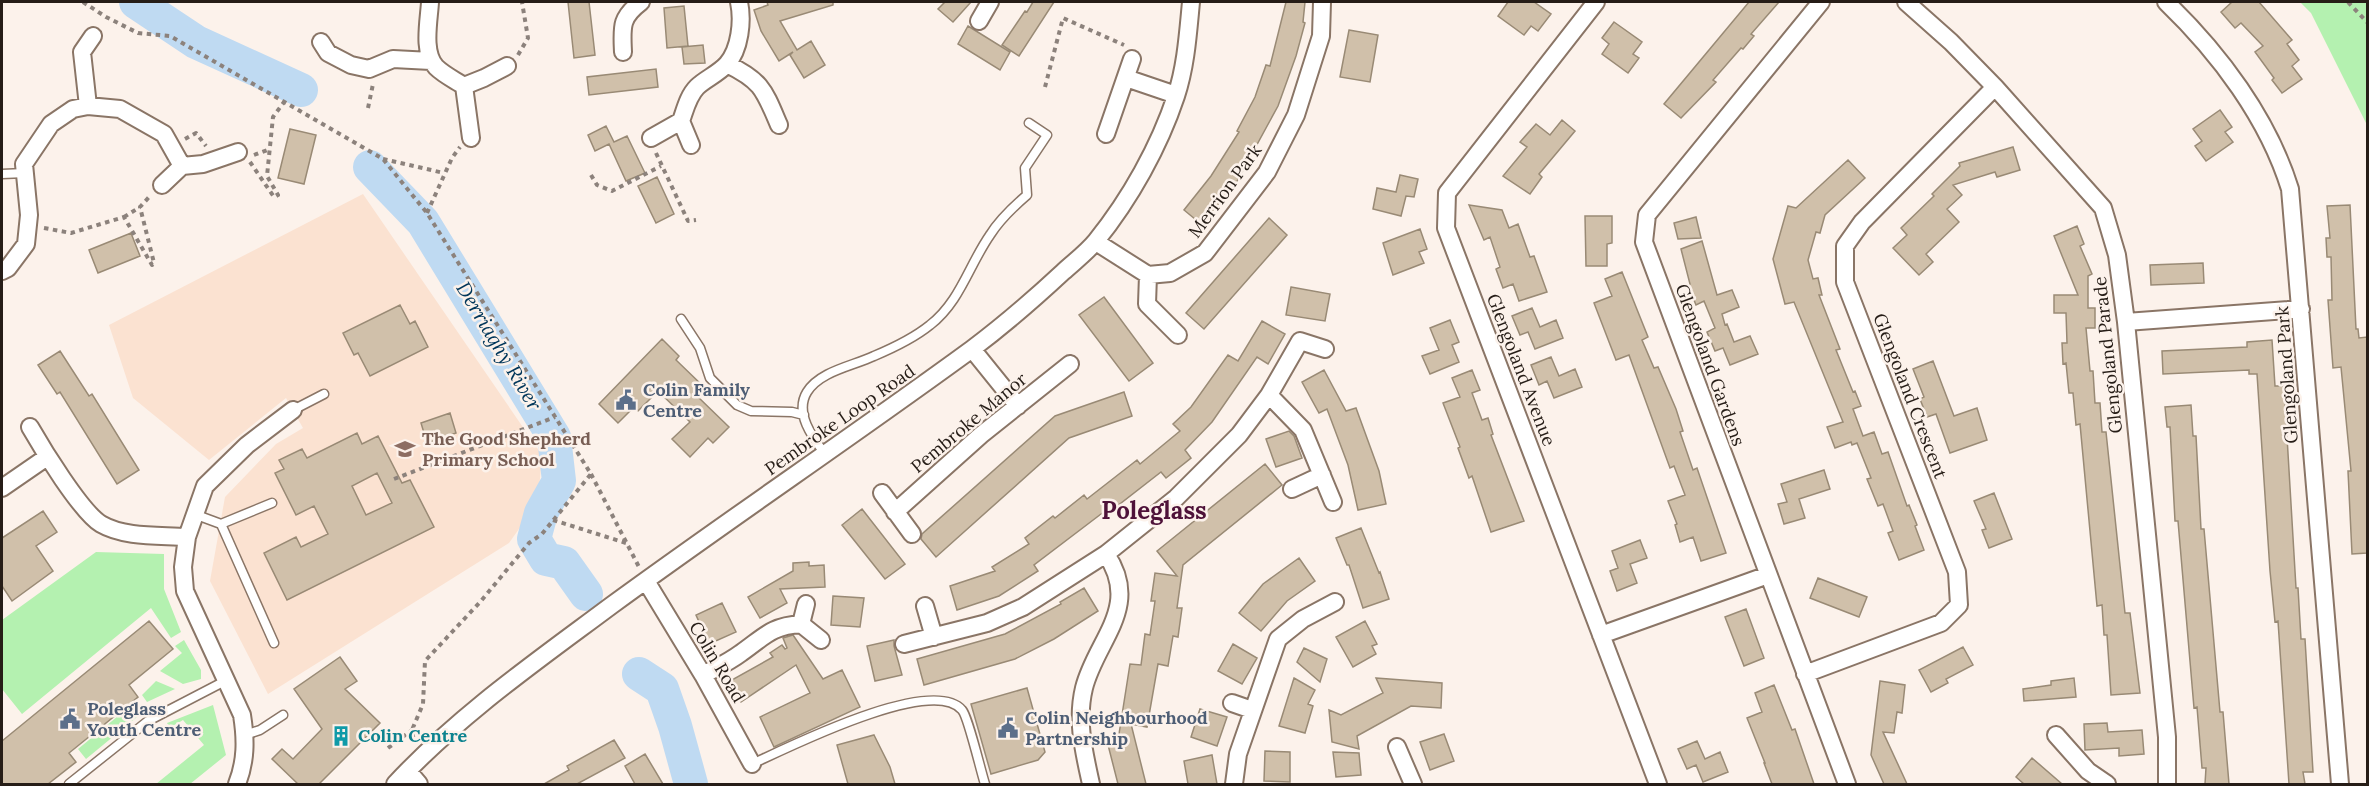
<svg xmlns="http://www.w3.org/2000/svg" width="2369" height="786" font-family="Lora,serif">
  <rect width="100%" height="100%" fill="#fcf2eb"/>
  <path fill="#fbe2d1" d="M363,194L542,455L538,502L509,543L268,694L210,581L225,497L276,444L303,428L286,398L209,460L133,398L109,325Z"/>
  <path fill="#b4f1b0" d="M2300,2H2367V125L2311,13Z
    M96,552L164,554V589L181,632L171,638L151,608L22,714L2,689V620Z
    M184,640L201,670V679L183,684L160,671L182,653L175,646Z
    M156,681L175,689L147,702L142,695Z
    M213,705L226,755L190,784H156L204,745L183,720L170,728L167,723Z
    M129,707L137,717L86,759L78,749Z"/>
  <g fill="none" stroke-linecap="round" stroke-linejoin="round">
    <path stroke="#bfdaf2" stroke-width="34" d="M136,2L196,42L301,90
      M370,167L423,222L554,437L559,481L541,513L534,539L546,559L564,563L586,594
      M639,674L662,689L675,726L691,784"/>
  </g>
  <path fill="#d0c0aa" stroke="#998a75" stroke-width="1.5" fill-rule="evenodd" d="M568,2H589L595,55L574,58Z
    M767,2H833V5L780,21L797,50L811,41L825,65L804,78L790,55L793,52L779,61L761,31L754,10L768,5Z
    M945,2H971L953,22L938,9Z
    M1033,2H1054L1019,56L1002,45L1025,11L1027,12Z
    M1286,2H1305L1303,22L1305,23L1296,56L1278,106L1236,183L1201,224L1184,210L1211,176L1239,132L1237,131L1255,97L1266,65L1270,66Z
    M1508,2H1534L1551,14L1538,31L1531,26L1524,35L1498,16Z
    M1749,2H1779L1751,34L1754,36L1743,49L1741,48L1713,80L1716,82L1681,118L1664,104Z
    M2232,2H2259L2292,40L2287,44L2299,60L2292,66L2302,79L2282,93L2272,80L2274,78L2255,52L2263,46L2241,23L2235,28L2221,12Z
    M684,6L688,46L667,48L664,8Z
    M1614,22L1642,42L1633,54L1639,58L1628,73L1602,54L1609,44L1602,38Z
    M968,26L1010,52L1000,70L958,44Z
    M1349,30L1378,35L1370,82L1340,77Z
    M703,45L705,63L684,64L682,47Z
    M656,69L658,87L589,95L587,77Z
    M2220,110L2232,127L2225,132L2233,142L2206,161L2195,146L2202,141L2193,129Z
    M1562,120L1575,131L1539,174L1542,177L1530,194L1503,176L1527,147L1520,142L1536,124L1550,135Z
    M606,126L614,142L627,136L645,173L626,181L609,144L595,151L588,135Z
    M290,129L316,135L304,184L278,178Z
    M2013,147L2020,170L1997,177L1995,172L1953,185L1962,195L1947,209L1959,222L1926,254L1933,262L1919,275L1893,248L1907,235L1901,228L1934,196L1932,194L1960,166L1959,163Z
    M1848,160L1865,178L1825,215L1820,233L1816,232L1808,260L1813,279L1818,278L1822,295H1819L1840,349L1836,350L1853,392L1855,391L1861,406L1853,409L1863,436L1874,432L1882,454L1888,452L1907,506L1909,505L1917,525L1915,526L1924,550L1899,560L1888,533L1893,531L1883,504L1878,506L1867,479L1871,478L1857,443L1852,445L1851,442L1835,448L1827,427L1843,422L1794,302L1785,304L1773,259L1788,206L1796,208Z
    M1400,175L1418,179L1414,197L1406,196L1401,216L1373,209L1377,188L1396,192Z
    M657,177L674,214L656,223L638,186Z
    M1469,205L1502,210L1509,228L1518,224L1530,257L1534,256L1547,292L1519,301L1513,284L1503,288L1496,269L1500,267L1490,237L1484,240Z
    M2350,205L2356,329H2358L2359,338L2367,337V553L2352,554L2348,471H2351L2341,367L2333,368L2328,300H2332L2331,257H2327L2326,238H2330L2327,206Z
    M1585,216H1612V243L1607,244V266H1586Z
    M1696,217L1701,238L1678,239L1674,223Z
    M1269,218L1287,235L1204,329L1186,313Z
    M2077,226L2084,244L2080,246L2092,274L2088,276V308H2095V328H2086L2090,371H2093L2095,403H2100L2102,432H2106L2125,613H2130L2140,693L2111,695L2107,635H2104L2102,605L2097,606L2080,424L2076,425L2073,393H2069L2066,363L2063,364L2062,343H2067L2066,313H2054V295H2078L2054,236Z
    M1420,229L1427,249L1419,252L1424,263L1393,275L1383,243Z
    M131,233L140,256L98,273L89,250Z
    M1702,241L1717,295L1732,290L1739,307L1722,314L1725,325L1727,324L1734,342L1750,336L1758,354L1730,365L1723,348L1715,351L1707,332L1715,328L1704,301L1696,305L1688,285L1690,284L1681,249Z
    M2203,263L2204,283L2151,285L2150,265Z
    M1622,272L1648,337L1642,340L1654,368L1658,367L1676,409L1683,431L1680,432L1693,470L1697,468L1726,553L1701,561L1693,537L1680,542L1675,525L1677,524L1668,501L1685,495L1674,466L1670,468L1629,355L1616,360L1594,303L1612,296L1605,279Z
    M1291,287L1330,294L1325,321L1286,315Z
    M1104,297L1153,363L1129,381L1079,315Z
    M400,305L410,324L415,321L428,347L370,376L358,353L354,355L343,333Z
    M1532,308L1540,327L1556,320L1563,338L1535,349L1528,332L1520,335L1512,316Z
    M1450,320L1459,342L1452,345L1459,362L1430,374L1422,356L1439,350L1430,328Z
    M1262,321L1285,334L1268,364L1257,357L1212,422L1185,450L1191,458L1166,478L1161,472L1107,514L1105,511L1034,565L1038,571L999,596L957,610L950,586L995,571L992,567L1029,544L1025,538L1053,516L1055,518L1084,495L1087,499L1137,460L1140,464L1180,431L1173,424L1191,407L1228,355L1238,361Z
    M662,339L679,356L676,360L705,388L697,396L729,427L713,443L708,438L690,457L672,439L690,422L658,391L638,411L634,407L618,423L599,404Z
    M2272,340L2275,386H2284L2296,588H2298L2301,639H2305L2313,772H2303L2305,784H2289L2278,621L2275,622L2270,571L2257,374H2249V370L2163,374L2162,351L2247,347V342Z
    M60,351L89,396L92,394L139,470L117,484L60,392L57,394L38,365Z
    M1551,357L1559,376L1575,369L1582,387L1554,398L1547,381L1539,385L1531,365Z
    M1933,361L1954,416L1977,408L1987,440L1950,453L1936,414L1927,417L1920,399L1924,397L1913,369Z
    M1324,370L1346,411L1356,408L1379,471L1386,504L1358,510L1348,465L1327,409L1319,413L1302,382Z
    M1472,370L1480,390L1472,393L1482,420L1488,418L1493,434L1491,435L1524,521L1491,532L1472,476L1469,478L1458,448L1460,447L1443,403L1460,397L1452,378Z
    M1124,392L1132,416L1069,438L936,557L921,539L922,534L1055,416Z
    M2191,405L2193,436H2196L2201,529H2204L2220,712H2223L2229,784H2205L2206,768H2202L2197,707L2194,708L2178,521H2175L2170,427H2167L2165,407Z
    M450,413L456,433L427,443L421,423Z
    M1289,431L1294,436L1302,458L1276,467L1266,439Z
    M357,433L362,444L378,436L402,483L410,480L434,527L287,600L264,553L296,537L301,547L328,534L314,506L296,515L275,473L284,469L279,460L302,449L307,458ZM377,473L392,503L366,515L352,486Z
    M1265,464L1282,485L1183,565L1177,608H1182L1178,637L1173,636L1168,666L1158,664L1147,727L1131,724L1146,784H1118L1106,737L1119,734L1130,664L1141,665L1145,634L1150,635L1155,601H1151L1155,573L1177,576L1157,551Z
    M1824,470L1830,489L1799,499L1805,518L1784,524L1778,504L1787,502L1781,484Z
    M1994,493L2012,539L1989,548L1982,530L1986,529L1974,501Z
    M862,509L905,564L885,579L842,525Z
    M43,511L57,532L36,546L53,571L12,601L2,586V538Z
    M1361,528L1379,573L1380,572L1389,599L1363,608L1349,565H1347L1336,538Z
    M1640,540L1647,558L1630,564L1637,583L1617,591L1610,571L1618,568L1612,551Z
    M1299,558L1315,581L1287,601L1261,631L1239,613L1263,584Z
    M809,562V566L824,565L825,587L780,589L787,603L760,618L748,597L793,571V563Z
    M1818,578L1867,597L1859,617L1810,598Z
    M1084,588L1098,611L1054,639L1015,659L924,685L917,659L1005,634L1061,604L1060,602Z
    M833,596L864,598L860,627L831,625Z
    M722,603L736,632L709,644L696,615Z
    M1746,609L1764,658L1744,666L1725,617Z
    M149,621L173,649L129,685L138,697L69,753L76,762L48,784H2V741Z
    M1365,621L1377,644L1372,646L1376,654L1353,667L1336,637Z
    M793,635L823,679L842,670L860,707L774,747L760,717L810,693L796,665L741,702L730,681L773,657L770,653L782,645L785,649L787,648L783,638Z
    M894,640V646L902,675L875,681L867,646Z
    M1233,644L1257,658L1242,684L1218,671Z
    M1963,647L1973,665L1946,679L1948,683L1931,692L1919,670Z
    M1304,648L1327,659L1320,682L1297,662Z
    M340,657L357,681L345,689L380,723L319,784H298L272,759L282,749L293,759L322,729L294,689Z
    M1294,678L1315,690L1308,704L1313,706L1305,733L1279,726Z
    M1376,678L1442,683L1441,708L1411,706L1357,736L1359,749L1332,742L1329,710L1341,715L1383,693Z
    M2074,678L2076,697L2024,701L2023,689L2051,685V681Z
    M1880,681L1905,685L1902,713L1897,712L1894,733L1883,732L1907,784H1884L1871,755Z
    M1774,685L1792,730L1795,729L1814,784H1772L1764,763H1765L1747,718L1762,712L1755,693Z
    M1027,688L1045,752L1038,760L991,774L971,704Z
    M1200,709L1227,717L1217,746L1191,737Z
    M2107,723L2108,732L2142,730L2144,754L2119,756V748L2085,750L2084,724Z
    M1444,734L1454,761L1430,770L1420,742Z
    M874,735L890,767L895,784H848L837,745Z
    M614,740L625,758L577,784H544L569,770L567,766Z
    M1697,741L1705,759L1720,752L1728,772L1703,782L1696,765L1687,769L1678,749Z
    M1265,751L1290,752V782L1264,781Z
    M1333,752L1359,753L1361,775L1336,777Z
    M645,754L663,784H635L625,766Z
    M1212,755L1217,784H1188L1184,761Z
    M2032,758L2062,784H2024L2016,777Z"/>
  <g fill="none" stroke-linecap="round" stroke-linejoin="round">
    <g stroke="#8a7566" stroke-width="11">
      <path id="service" d="M2,174L25,173
        M681,319L700,348L710,378L737,405L751,411L792,412L804,415
        M293,410L324,394
        M825,454C813,438 794,413 807,392C820,371 853,366 874,356C893,348 914,338 930,325C960,302 969,265 990,235C1000,219 1013,207 1027,195L1025,168L1047,135L1029,123
        M194,514L221,524L274,643
        M221,524L272,503
        M245,735L260,730L283,715
        M752,764C789,747 932,675 962,710C968,716 981,772 985,784
        M69,784L148,721L225,681"/>
    </g>
    <g stroke="#8a7566" stroke-width="20">
      <path id="minor" d="M430,2C429,21 422,52 436,67C444,75 455,80 464,86L471,138
        M1596,2L1447,193L1446,228L1658,784
        M1821,2L1647,215L1644,242L1847,784
        M1906,2L1951,42L1995,87L2103,208L2117,255L2126,322L2167,737V784
        M2166,2C2219,53 2268,118 2290,189L2340,784
        M979,21L990,2
        M321,42L328,53L351,65L369,69L393,59L431,61
        M623,52C622,27 620,18 641,2
        M727,64C762,81 764,90 779,125
        M1126,78L1176,95
        M464,86L484,78L507,66
        M88,106L82,52L93,36
        M681,121L691,145
        M1106,134L1132,59
        M651,138L681,121C685,110 688,96 697,87C705,79 718,74 727,64C740,49 743,21 739,2
        M162,185L182,166L203,164L238,152
        M1096,242L1148,275L1170,273L1205,253L1267,172L1296,115L1321,36L1322,2
        M2,271L8,268L26,244L29,215L24,164L51,124L73,109L88,106L120,109L164,134L182,166
        M1148,275L1147,304L1178,335
        M2126,322L2301,309
        M972,349L1018,406
        M1269,395L1303,430L1333,502
        M30,427C42,448 81,512 101,524C125,538 160,535 187,537
        M2,488L47,457
        M1292,489L1322,475
        M882,493L912,534
        M895,512L981,435L1070,364
        M646,581L703,675L752,764
        M925,606L934,637
        M801,624L821,640
        M1601,635L1768,575
        M904,644L987,623L1023,607L1106,554L1176,498L1239,435L1269,395L1300,341L1325,349
        M1805,674L1941,623L1959,605L1957,572L1845,282V246L1862,222L1995,87
        M703,675C716,668 729,662 741,653C764,637 771,626 801,624L806,604
        M1232,703L1252,710
        M2056,735L2088,771L2107,784
        M1397,747L1413,784
        M408,771L419,784
        M237,784C246,761 246,740 242,715L185,591L183,567L187,537L205,486L247,445L293,410
        M395,784C459,715 537,661 612,605C731,518 853,436 972,349C1004,325 1034,299 1063,272C1074,262 1087,252 1096,241C1130,199 1159,147 1176,96C1186,66 1188,33 1191,2
        M1091,784C1084,752 1076,721 1084,688C1096,640 1142,607 1106,554
        M1234,784L1238,754L1278,639L1303,619L1335,602"/>
    </g>
    <path stroke="#8c827c" stroke-width="4" stroke-dasharray="4.5 4.5" stroke-linecap="butt" d="M83,2L106,17L138,33L170,36L383,159L427,213L591,474L542,534L529,543L481,601L425,661L423,704L412,730L414,742
      M2348,2L2368,23
      M518,55L528,38L522,2
      M1045,87L1063,18L1124,45
      M368,108L373,84
      M185,139L196,133L206,146
      M656,153L688,221L696,220
      M254,155L270,149
      M383,159L444,173
      M250,162L274,197L278,195L267,176L273,117L284,102
      M591,175L597,185L612,191L661,166
      M427,213L452,158L460,147
      M124,217L140,207
      M44,228L71,233L124,217L152,265L154,263L140,207L150,196
      M591,474L639,567
      M394,479L555,417
      M553,520L626,543
      M388,748L412,730"/>
    <use href="#service" stroke="#fff" stroke-width="8"/>
    <use href="#minor" stroke="#fff" stroke-width="16"/>
  </g>
  <defs>
    <g id="civic-bare" transform="scale(1.62)"><path d="M-.6-6.5H3V-4.5H.6V-3L4-1V1h2V6H-6V1h2V-1L-.6-3ZM-1.2 2.5V6h2.4V2.5Z" fill="#5c6f8a" stroke="#fcf2eb" stroke-width="2.5" paint-order="stroke"/></g>
    <g id="school-bare" transform="scale(1.62)"><path d="M0-5L7-2L0 1L-7-2ZM-4 1L0 2.5L4 1V4Q0 6-4 4Z" fill="#8d6e63" stroke="#fcf2eb" stroke-width="2.5" paint-order="stroke"/></g>
    <g id="building-bare" transform="scale(1.62)"><path d="M-4-6H4V6H1V3H-1V6H-4ZM-2.5-4.3h1.7v1.8h-1.7ZM.8-4.3h1.7v1.8H.8ZM-2.5-1h1.7V.8h-1.7ZM.8-1h1.7V.8H.8Z" fill="#0f9aa8" stroke="#fcf2eb" stroke-width="2.5" paint-order="stroke"/></g>
  </defs>
  <g fill-rule="evenodd">
    <use href="#civic-bare" x="626" y="400"/>
    <use href="#school-bare" x="405" y="449"/>
    <use href="#civic-bare" x="70" y="719"/>
    <use href="#civic-bare" x="1008" y="728"/>
    <use href="#building-bare" x="341" y="736"/>
  </g>
  <g text-anchor="middle" stroke-width="5" stroke-linejoin="round" paint-order="stroke">
    <g font-size="18" fill="#261d17" stroke="#fcf2eb">
      <text transform="translate(1225 191) rotate(-54)" y="6">Merrion Park</text>
      <text transform="translate(2108 355) rotate(-96)" y="6">Glengoland Parade</text>
      <text transform="translate(1710 365) rotate(70)" y="6">Glengoland Gardens</text>
      <text transform="translate(1521 370) rotate(69)" y="6">Glengoland Avenue</text>
      <text transform="translate(2287 375) rotate(-94)" y="6">Glengoland Park</text>
      <text transform="translate(1910 396) rotate(69)" y="6">Glengoland Crescent</text>
      <text transform="translate(840 420) rotate(-35)" y="6">Pembroke Loop Road</text>
      <text transform="translate(969 423) rotate(-40)" y="6">Pembroke Manor</text>
      <text transform="translate(717 662) rotate(59)" y="6">Colin Road</text>
    </g>
    <g font-size="18" font-weight="bold" fill="#4e5e75" stroke="#fcf2eb" text-anchor="start">
      <text x="643" y="396">Colin Family<tspan x="643" dy="21">Centre</tspan></text>
      <text x="87" y="715">Poleglass<tspan x="87" dy="21">Youth Centre</tspan></text>
      <text x="1025" y="724">Colin Neighbourhood<tspan x="1025" dy="21">Partnership</tspan></text>
    </g>
    <g font-size="18" font-weight="bold" fill="#785e54" stroke="#fcf2eb" text-anchor="start">
      <text x="422" y="445">The Good Shepherd<tspan x="422" dy="21">Primary School</tspan></text>
    </g>
    <g font-size="18" font-weight="bold" fill="#0d838f" stroke="#fcf2eb" text-anchor="start">
      <text x="358" y="742">Colin Centre</text>
    </g>
    <g font-size="20" font-style="italic" fill="#00365a" stroke="#fcf2eb">
      <text transform="translate(499 346) rotate(59)" y="7">Derriaghy River</text>
    </g>
    <g font-size="24" font-weight="bold" fill="#4e1239" stroke="#fcf2eb">
      <text x="1154" y="519">Poleglass</text>
    </g>
  </g>
  <rect width="2369" height="786" fill="none" stroke="#261d17" stroke-width="6"/>
</svg>
